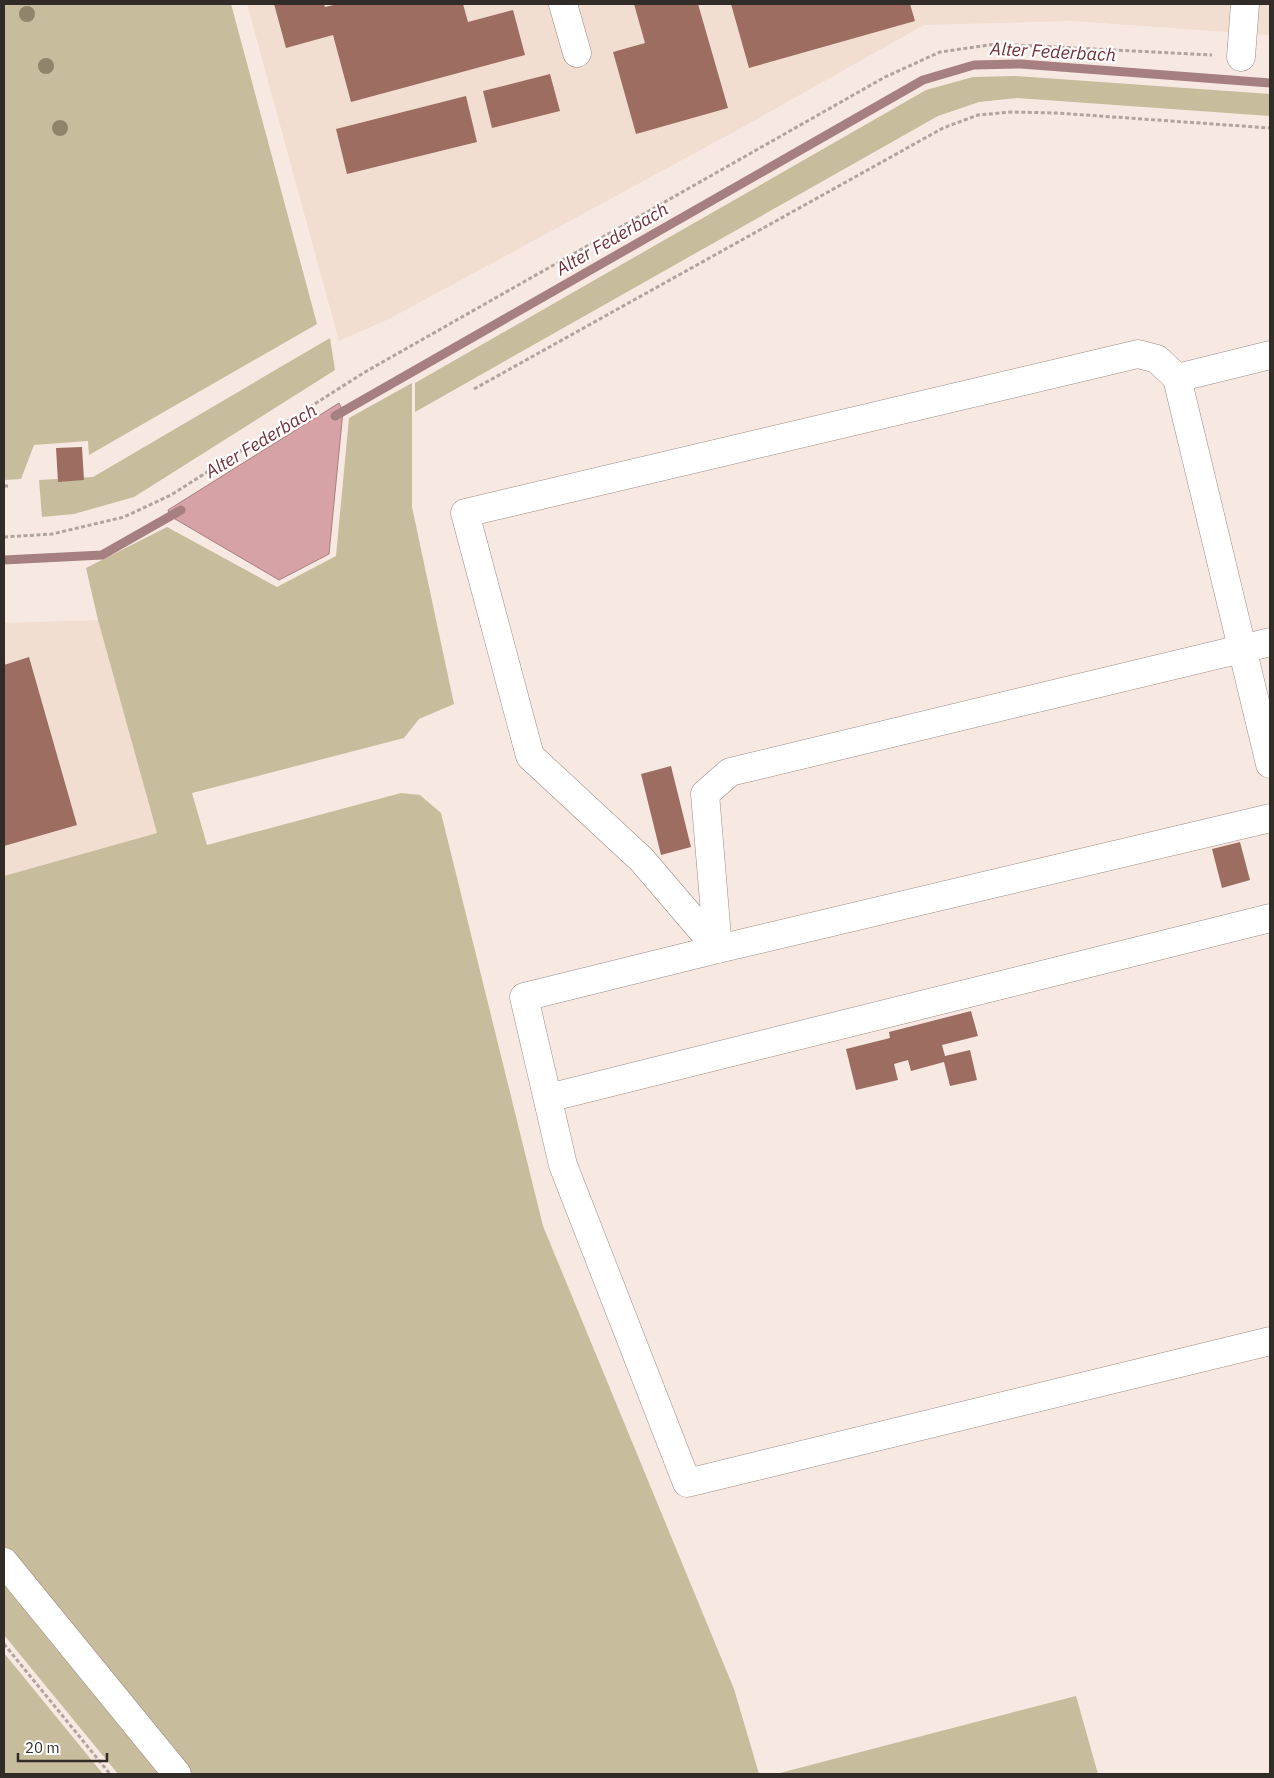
<svg xmlns="http://www.w3.org/2000/svg" width="1274" height="1778" font-family="'IBM Plex Sans',sans-serif">
  <rect width="100%" height="100%" fill="#f7e9e1"/>
  <path fill="#f2ddd1" d="M247,4H1270V35L1073,21L924,25L743,127L391,318L339,341Z
    M98,620L157,833L4,876V623Z"/>
  <path fill="#c7bc9b" d="M4,4H231L317,324L89,455L88,441L34,445L21,479L4,480Z
    M1015,76L1270,94V116L1017,98L979,102L938,116L415,412V383L926,90L973,77Z
    M330,338L335,370L134,497L74,514L42,517L39,480L93,477Z
    M412,383V507L454,704L419,719L404,738L192,793L207,845L401,793L420,795L441,813L543,1226L734,1689L759,1774H185L4,1550V876L157,833L98,620L86,568L167,527L277,587L336,556L349,418Z
    M4,1571L170,1774H118L4,1635Z
    M4,1653L103,1774H4Z
    M1076,1696L1098,1774H776Z"/>
  <path fill="#d7a2a5" stroke="#a67f80" d="M339,403L343,411L329,554L279,580L170,516L168,510Z"/>
  <g fill="none" stroke-linecap="round" stroke-linejoin="round">
    <path stroke="#a67f80" stroke-width="9" d="M335,416L923,80L974,65L1021,64L1270,83
      M4,560L102,555L181,510"/>
  </g>
  <path fill="#9d6d62" d="M274,4H324L325,7L338,4H463L468,22L513,10L525,55L351,102L333,35L286,48Z
    M634,4H698L728,108L636,134L613,52L645,43Z
    M731,4H910L915,21L749,68Z
    M550,74L560,111L492,128L483,91Z
    M466,96L477,142L347,174L336,129Z
    M82,447L84,480L58,482L56,448Z
    M29,657L77,825L4,846V665Z
    M671,766L691,847L661,855L641,774Z
    M1240,842L1250,880L1222,888L1212,849Z
    M971,1011L978,1036L942,1045L945,1056L970,1050L977,1080L950,1086L944,1062L911,1071L908,1060L894,1064L898,1080L856,1090L846,1049L890,1038L889,1032Z"/>
  <g fill="none" stroke-linecap="round" stroke-linejoin="round">
    <g stroke="#998c85" stroke-width="29">
      <path id="minor" d="M563,4L577,53
        M1241,57L1245,4
        M1177,378L1270,355
        M1270,818L718,949L524,997L563,1165L687,1483L1270,1341
        M718,949L642,860L530,756L465,513L1138,354L1157,359L1177,378L1270,764
        M718,949L705,794L730,772L1270,642
        M548,1098L1270,918
        M4,1562L177,1774"/>
    </g>
    <path stroke="#b0a49e" stroke-width="3" stroke-dasharray="4 2.5" stroke-linecap="butt" d="M474,389L943,128L978,115L1011,112L1057,113L1270,128
      M4,486H10
      M4,537L52,534L124,517L171,495L365,372L885,77L940,52L996,44L1212,55
      M4,1644L110,1774"/>
    <use href="#minor" stroke="#fff" stroke-width="28"/>
  </g>
  <g fill="#90846b">
    <circle cx="27" cy="14" r="8"/>
    <circle cx="46" cy="66" r="8"/>
    <circle cx="60" cy="128" r="8"/>
  </g>
  <g text-anchor="middle" stroke-width="4.5" stroke-linejoin="round" paint-order="stroke">
    <g font-size="18" font-style="italic" fill="#712f38" stroke="#fff">
      <text transform="translate(1053 52) rotate(3)" y="6">Alter Federbach</text>
      <text transform="translate(612 239) rotate(-30)" y="6">Alter Federbach</text>
      <text transform="translate(261 441) rotate(-31)" y="6">Alter Federbach</text>
    </g>
  </g>
  <rect width="1274" height="1778" fill="none" stroke="#322c29" stroke-width="10"/>
  <path d="M18 1753v8h89v-8" fill="none" stroke="#322c29" stroke-width="2.5"/>
  <text x="25" y="1753" font-size="15" fill="#322c29" stroke="#ffffff" stroke-width="4" paint-order="stroke">20 m</text>
</svg>
